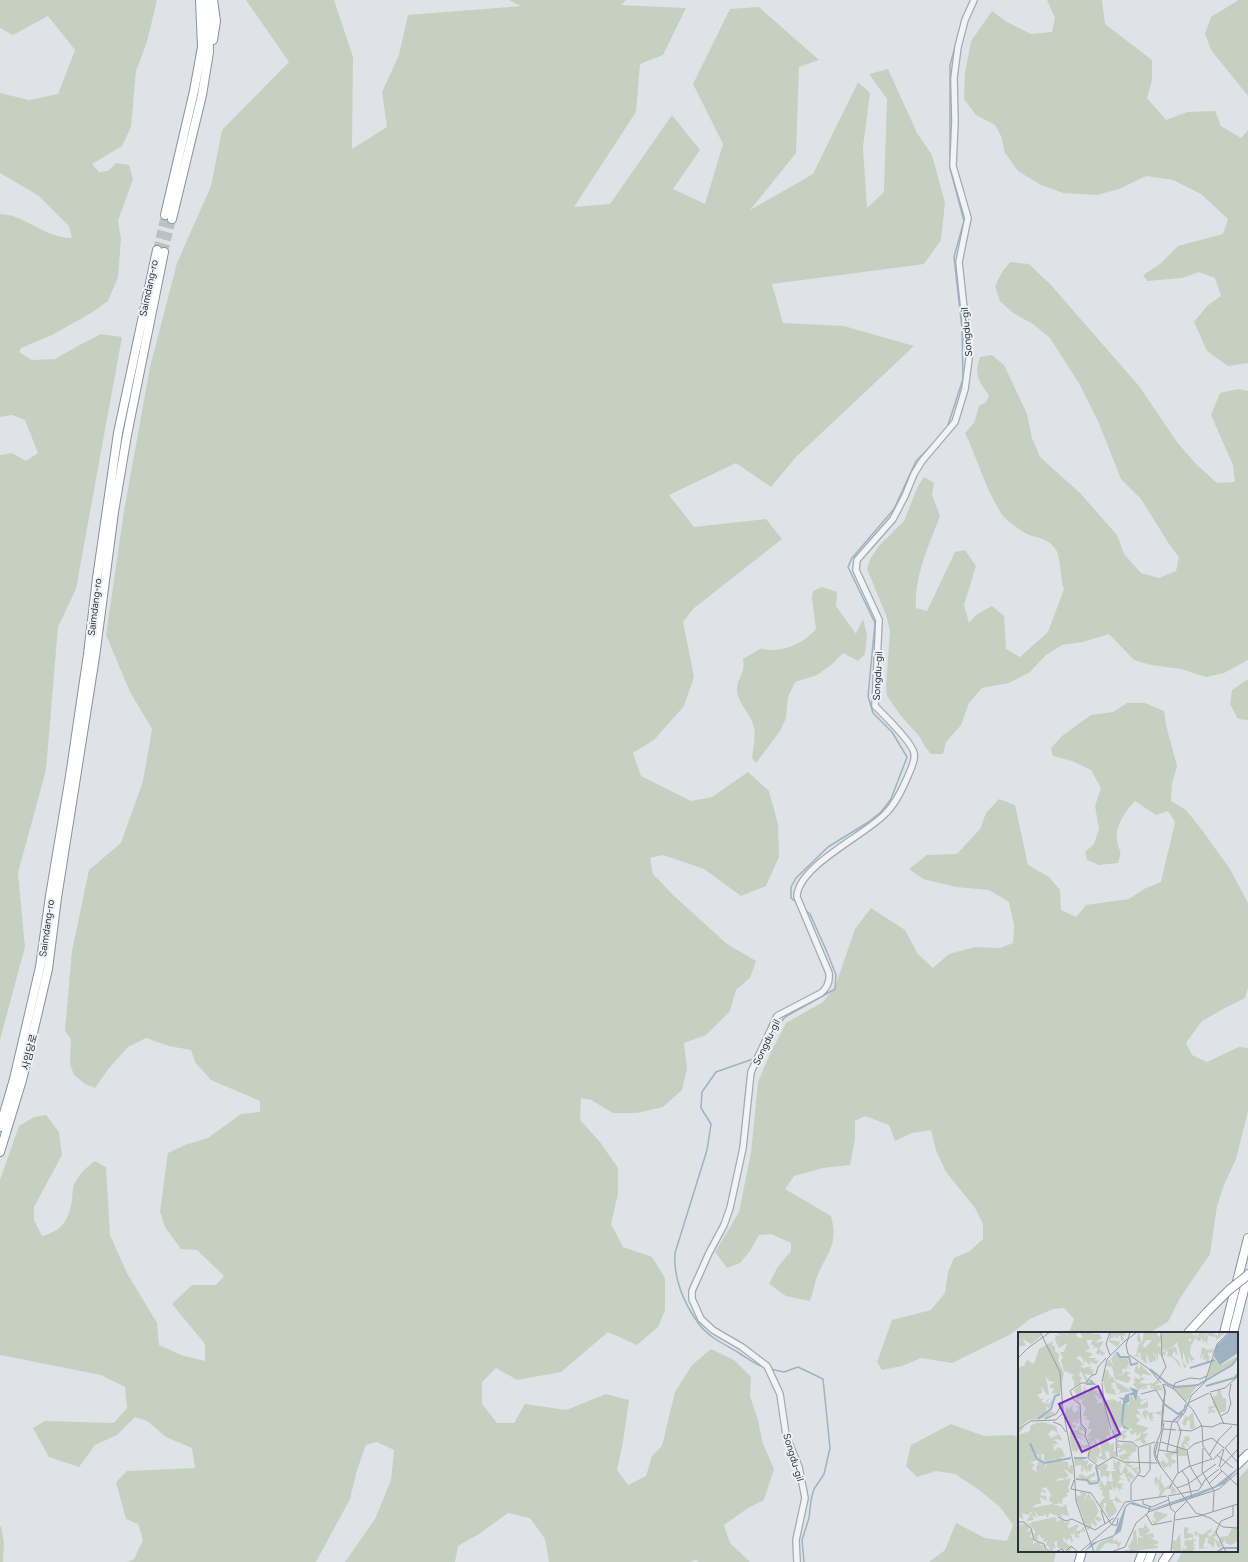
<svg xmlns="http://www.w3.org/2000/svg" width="1248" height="1562" font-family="Figtree,'Noto Sans KR',sans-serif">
  <rect width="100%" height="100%" fill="#dfe3e7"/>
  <path fill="#c6d0c1" d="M0,0H157L147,42L136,71L131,127L122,146L92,164L99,172L108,171L116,163L129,165L133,179L118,221L121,239L118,277L108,301L91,313L52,335L21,348L19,352L32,360L55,359L76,347L101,334L122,337L76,589L58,627L46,770L18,873L25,947L0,1040V455L12,453L26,461L38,453L25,420L12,415L0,417V214C27,215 43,238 72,238L69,226L39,196L0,173V93L29,100L58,94L75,50L48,16L13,35L0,28Z
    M246,0H334L353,57L352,149L387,127L382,92L399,55L408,15L521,6L509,0H626L621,5L686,8L663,55L640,64L636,112L574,207L610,204L672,115L700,150L673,189L705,204L723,144L693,84L730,9L759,7L819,60L799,67L796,153L750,210L813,174L858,82L870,93L863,147L867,208L884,192L887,99L869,74L888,69L917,133L932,155L945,203L941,240L924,264L772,284L783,323L844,326L914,346L796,457L771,487L736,463L669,495L694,527L766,519L782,539L693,609L683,622L694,677L684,706L654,740L633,753L641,776L691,801L712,797L748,772L769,791L778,824L779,857L766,886L741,896L704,869L663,855L650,858L653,874L674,896L727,944L756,961L750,978L736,990L730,1011L706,1035L684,1043L687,1069L682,1090L663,1107L637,1113H613L591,1100L581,1098L580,1120L600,1142L618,1168V1194L611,1224L623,1247L652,1257L665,1278V1310L658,1327L637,1345L608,1332L561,1372L517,1380L496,1368L482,1382V1404L497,1423H514L525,1404L566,1410L606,1394L629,1400L623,1442L617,1470L628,1485L646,1476L652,1456L662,1446L675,1392L692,1365L711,1349L734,1360L751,1377L750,1396L758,1420L763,1444L774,1469L764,1500L748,1508L724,1525L730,1543L750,1562H699L696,1560L689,1562H549L545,1539L530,1518L508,1513L479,1534L458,1546L455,1562H345L375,1519L391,1480L394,1450L377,1442L366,1445L357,1470L350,1499L316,1562H127L134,1559L143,1540L138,1524L126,1519L116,1482L127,1471L195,1468L192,1448L166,1437L147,1421L135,1417L117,1435L95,1445L79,1467L49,1457L33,1428L45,1421L114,1423L127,1408L125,1387L101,1375L0,1355V1180L19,1126L34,1117L46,1115L59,1132L62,1155L34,1207V1220L42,1236C62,1231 69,1220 72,1200C73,1195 72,1189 74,1185C78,1175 87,1167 95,1161L106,1167L110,1235L127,1273L157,1323L159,1345L181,1355L205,1361V1344L172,1304L192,1285H216L224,1276L197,1250L181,1249L165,1227L160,1212L168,1153L185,1145L208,1138L241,1114L260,1112V1101L211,1080L195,1062L191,1050L169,1046L146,1038L128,1047L109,1068L95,1088L85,1084L74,1075L70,1064L71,1039L65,1031L72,951L89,870L121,843L143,781L152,729L130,692L106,635L124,511L150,367L177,263L211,186L222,130L289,62Z
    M1047,0H1102L1105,24L1152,60V80L1147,98L1166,120L1187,112L1215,111L1221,126L1241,138L1248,130V363L1228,366L1207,351L1194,322L1207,306L1221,296L1215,278L1199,272L1182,278L1147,281L1143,275L1160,264L1178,246L1223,234L1228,219L1201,194L1173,180L1146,176L1119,189L1097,195L1063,193L1041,185L1018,171L1005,153L1001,136L995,125L976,115L964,99L965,73L971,41L992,11L1007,22L1031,34L1052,32L1055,18Z
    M1237,0H1248V96L1211,50L1205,34L1211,17L1237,1Z
    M1010,262L1029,264L1051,285L1139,386L1177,442L1196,464L1217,483L1235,482L1233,465L1211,415L1220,393L1238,389L1248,391V660L1224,673L1206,677L1181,669L1151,665L1134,660L1109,634L1083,642L1062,645L1046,655L1030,672L1009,683L982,688L969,703L961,725L946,742L943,754H931L926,748L919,736L901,716L887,696L886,686L890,631L886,615L867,569L870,559L879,546L904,521L918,486L924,477L934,483L932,495L940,516C929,545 914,577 916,608L927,611L955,552L965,550L976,566L964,605L969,623L976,615L992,606L1004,616L1006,649L1020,657L1048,632L1064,589C1060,579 1061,557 1056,550C1048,537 1037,539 1025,533C1019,529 1008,522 1003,516C986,491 978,460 965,433L974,423L979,406L986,402L989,396C980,381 973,376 980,357L992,355L1004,365L1027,414L1032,438L1040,457L1080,493L1117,535L1124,554L1141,573L1159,578L1176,571L1179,557L1169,544L1141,499L1121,479L1098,421L1080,385L1050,338L1033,324L1013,313L1000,301L995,286L1002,272Z
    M822,587L837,592L836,606L856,634L863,619L867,634L865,654L858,661L843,653L831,665L817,675L795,682L788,697L786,718L780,731L756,763L752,758C753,749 756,737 754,728C752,714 736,703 737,688C738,677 746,671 743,659C748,656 756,651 760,649C763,648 768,651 772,650C789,650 806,641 816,629L812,598L813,591Z
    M1248,679V720L1238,719L1230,704L1232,690Z
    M1127,703H1145L1164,711L1166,725L1177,766L1172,784L1171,801L1186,810L1202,830L1230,869L1248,903V988L1245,998L1229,1006L1202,1021L1186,1043L1192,1055L1207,1062L1239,1047L1248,1048V1111L1236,1159L1224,1185L1217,1206L1210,1254L1180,1298L1168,1322L1149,1333H1069L1074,1319L1064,1308L1053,1309L1030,1319L1011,1334L952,1363L921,1358L902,1366L882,1370L877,1362L892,1320L931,1310L945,1293L948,1272L954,1258L970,1251L983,1239V1224L975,1208L946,1172L936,1150L931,1130L912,1133L895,1141L889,1125L865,1116L855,1121V1138L850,1165L823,1168L794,1176L785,1189L831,1216C839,1246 827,1252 817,1277C814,1285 813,1293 810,1301L786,1296L769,1284L777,1268L791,1251V1243L771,1234L759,1235L750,1251L740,1263L727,1268L715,1252L739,1212L751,1153L758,1082L771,1052L786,1023L823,1002L835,987L855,929L871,908L905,930L918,954L933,968L949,954L975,947L1000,948L1013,943L1014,925L1009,902L989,890L956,887L923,879L909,869L927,855L957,854L980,829L986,813L999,799L1015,805L1028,865L1049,877L1060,890L1061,910L1076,917L1086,905L1129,899L1144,889L1161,882L1175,822L1168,811L1156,815L1135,801C1125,812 1115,825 1117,841C1119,853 1123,848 1118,863L1099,865L1087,860L1085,852L1094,844L1099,829L1095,806L1101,788L1091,770L1072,761L1053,756L1051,748L1062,736L1091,715L1113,712Z
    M951,1424L984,1436L1012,1435L1019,1437V1551H1056L1054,1562H929L945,1550L956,1523L985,1538L1007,1541L1013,1525L1000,1507L979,1490L955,1474L936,1471L917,1477L906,1466L911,1445Z
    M1248,1468V1562H1177L1182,1551H1237V1480Z
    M1,1526L4,1543L3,1562H0V1527Z"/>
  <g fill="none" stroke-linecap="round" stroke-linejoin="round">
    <path stroke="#9db3c4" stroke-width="1.5" d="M947,428L963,379L962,329L954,257L964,221L950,168V65L963,18L971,0
      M796,902L791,898V887L796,878L828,847L867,823L881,812L891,799L907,757L892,732L873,713L868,696L875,623L848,567L852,558L894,509L916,461L934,443
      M763,1056L776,1029L785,1017L835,989L836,975L827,952L810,914L805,910
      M753,1059L716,1072L702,1092L701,1108L711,1124L707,1150L675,1253C673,1278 684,1304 699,1324C708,1337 726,1345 739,1353C747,1358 756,1365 766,1368
      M770,1369L784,1372L798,1367L823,1379L830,1448L824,1474L814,1489L811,1500L809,1518L802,1540L804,1562"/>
    <path stroke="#bbc0c5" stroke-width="8" stroke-dasharray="8 4" stroke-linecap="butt" d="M157,250L165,215
      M164,252L172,219"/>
    <g stroke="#a5aab1" stroke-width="8">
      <path id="tertiary" d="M797,1562L796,1540L805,1498L799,1467L786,1435L780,1394L767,1366L742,1347L713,1330L701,1319L692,1299V1291L709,1253L724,1225L730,1208L743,1148L751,1072L777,1016L821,993C827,988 830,981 829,973L797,897C797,866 866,835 886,813C896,803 902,790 908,776C910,770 916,761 914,753C912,742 884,715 875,706L879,620L856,570L857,560L893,519L905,496L914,474L922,461L955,422L965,389L969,359L968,346L959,262L968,218L953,166L955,122L954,78L958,47L965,20L974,0"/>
    </g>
    <g stroke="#88919c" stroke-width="10">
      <path id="trunk" d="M213,40L216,21L213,0
        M165,215L194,91L202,47L200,0
        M172,219L202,95L209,52L207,0
        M0,1127L14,1079L40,967L50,896L70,776L88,654L97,578L118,433L157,250
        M0,1152L22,1080L48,969L57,898L95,657L114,512L127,435L164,252"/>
    </g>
    <g stroke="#88919c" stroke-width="10">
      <path id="motorway" d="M1188,1333L1207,1312
        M1224,1333L1248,1238
        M1233,1333L1248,1274
        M1237,1465L1248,1454
        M1079,1562L1082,1551
        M1139,1562L1143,1551
        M1148,1562L1152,1551
        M1163,1562L1170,1551"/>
    </g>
    <use href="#tertiary" stroke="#f1f3f6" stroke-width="5.5"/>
    <use href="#trunk" stroke="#fff" stroke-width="8"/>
    <use href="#motorway" stroke="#fff" stroke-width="8"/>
    <g stroke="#88919c" stroke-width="10" stroke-linecap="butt">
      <path id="motorway-bridge" d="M1207,1312L1229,1290L1248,1275"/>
    </g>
    <use href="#motorway-bridge" stroke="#fff" stroke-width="8"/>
  </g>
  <g text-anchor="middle" stroke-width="4" stroke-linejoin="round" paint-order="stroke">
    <g font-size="10" fill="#29323d" stroke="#eef1f5">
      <text transform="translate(148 288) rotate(-78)" y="4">Saimdang-ro</text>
      <text transform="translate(966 332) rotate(-95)" y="4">Songdu-gil</text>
      <text transform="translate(94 607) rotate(-83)" y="4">Saimdang-ro</text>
      <text transform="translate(877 676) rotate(-87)" y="4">Songdu-gil</text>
      <text transform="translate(46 928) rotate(-82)" y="4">Saimdang-ro</text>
      <text transform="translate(766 1042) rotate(-64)" y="4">Songdu-gil</text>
      <text transform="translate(29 1052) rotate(-76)" y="4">사임당로</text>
      <text transform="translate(794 1457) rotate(73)" y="4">Songdu-gil</text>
    </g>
  </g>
  <g transform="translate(1018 1332)">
    <rect width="220" height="220" fill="#dfe3e7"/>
    <path d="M0,0H22L23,4L13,12L5,7L8,14H1L0,9L3,8H0ZM37,0H48V6L49,0H60L58,4L62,6L65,5L61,0H79L73,2H81L84,6L76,11L86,9L81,17L87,21L84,24L82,21L80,23L78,21L80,16L76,15L74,18L76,13H73V11L75,8H68L72,17L67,19L75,22L70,26H79L76,28L81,29L78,32L71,29L74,33L70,32L67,27V32L63,24L58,25L66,33L62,34L65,36L74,34L72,37H76L74,39L78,40H74L76,43H72L66,42L74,52L68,50L63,39L61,43L66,48L63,46L62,51L56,55V48L53,46L56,43L46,39L43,28L45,26L42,20H46L49,11L41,16L36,6H38L37,3L43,4ZM92,0H107L108,5L104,3L106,7L104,10L102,4L100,3V7L95,2L97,6L94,5L92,8L102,10L100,15L91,10ZM120,0H123L121,1L124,12L126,0H140L139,3L142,5L145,0H174L176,4L178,0L179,6L181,0L188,1L187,6L190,0H198L196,3H200V0H209L198,8V5L190,4L189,13L187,8L185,12L184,5L182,10L177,6L173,14V6L170,8L173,10L172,22L177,28H174L175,33L170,23L171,32H169L165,19V30L169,35L166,36L159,10L154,16L145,18L143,8L138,16L142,13L145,26L140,21V29L138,23L134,21L138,25V30L137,28L132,31L128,21L129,32L123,27L122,21H119L122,28L119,24L114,25L118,23L121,11L127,16L134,8H128L125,14L119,8ZM35,9L34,14H37V19L41,22L40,28L46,41L42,61L34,62L36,56H32V53L37,50L31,49L28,44L31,63L28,62L23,54L24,61L19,63L23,67L27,66L23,69L28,72V69L30,67H32L28,71L31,72L36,65L31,77L27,73L29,77L26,83L33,79L37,81L29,86L11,88L0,96V35L6,34L9,28L16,32L21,17ZM158,15L160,24L156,19L154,24L160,28L164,37L156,27L152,24L149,25L150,20L148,19L147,24L144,21L148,18ZM184,15L189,18L197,17L194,24V20L189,21L192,26L189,30L188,27L185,28L186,21L182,28ZM98,20L104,26L109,25L111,33L108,35L113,36L104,37L105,42L98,44L105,43L107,39L113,41L109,43L113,46L110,51L113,52L97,47L94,35L88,34L91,27L96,35L93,27ZM219,24L213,33L189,46L194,29L197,28L204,33ZM122,32L134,44L125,42L123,45L131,48L126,47L121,51L132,52V50L134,52L139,48L141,51L137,53H142L146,59L134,57L135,54L132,57L133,53H129L128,58L125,54L126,58L122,56V59L115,53L117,50L115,47H118L116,43L121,48L123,44L116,40L118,33L122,37ZM90,38L91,43L93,42L90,48L94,44L97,49L114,59L102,61L101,64L102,57L100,58L97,50L93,52L96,55H92L97,58L98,63L88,61L85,48L87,39ZM63,52L64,63L67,53L69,63L73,54L77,58L75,60L80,58L78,61L84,60L85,69L83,65L82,68L78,63H76L80,69L78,72L84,70L90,84L92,104L96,108L89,103L87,109L91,110V113L96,111V118H94L98,120V124L92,127L91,120L87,119L89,128L82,127L77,124L80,128L78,131L69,123L72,117L80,114L83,118L80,125L84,124L81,105L80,108L77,106L79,112H76L75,108L74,113L71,111L70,107L74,104L69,105L74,97H70L72,88L66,87L70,85L65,83L68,76L63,71L67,66L63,68L61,66V71L56,65L59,64L56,58ZM166,53L179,54L168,70L156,57V54ZM199,58H203L204,65L208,67V79L201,81L197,75L193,77L198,79L195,81L193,78V81L190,82L191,77L189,75L196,74L194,66L199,63ZM114,63L116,68L120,63L124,68L131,66L122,70L123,73L130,69V76L119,77L126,87L121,82L117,83L122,88L118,92L131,96L124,102L131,101L126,107L129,111L125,112L122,108L114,110L122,105L123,99L119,105L118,100L114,103L111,100L115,97L107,96L105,92L107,72H112L109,64ZM95,67L100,70L103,68V72L106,73L104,93L103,96H97L102,98L99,100L100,102L106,98L110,99L105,102L109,104L105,108L104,104L99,108L87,69ZM55,73L54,78L57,81L61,77L58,74H61L62,87L57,88H62L60,92L56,89L54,92L59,94L56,97L50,91L51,87L48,88L47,81L49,75L51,77ZM127,77L128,80L129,78L131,81L144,79L143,84L136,80L134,84L137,86H133L136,89H133L129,81L128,88L124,81ZM175,80L177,96L172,97V89L169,88L168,94L164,92L167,84L170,85ZM25,90L38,94L40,101L34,98L30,102L33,106L41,102L44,107L42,109L40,107L36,108L41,112H34L39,114H35L36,119L40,115L44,117L47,125H43L44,128L41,129L50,130L51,138L52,133H55V143L45,136L51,144L46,147L40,144L43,146L38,148L40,149L53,146L50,156L52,160L48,161L50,164L45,166L44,171L41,172L40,169V172H35L44,175L48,172L51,184L43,182L45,186L42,185L32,181L29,186L27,182L25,184H20L16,178L19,186L14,183L16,188L8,189L11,185L14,180L13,179L11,183L4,181L6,188L0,184V97L7,94L0,103L12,99V94L18,91ZM16,122L21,123L20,126L24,128L23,122H26V128L29,130L37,127L40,129L30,131L26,138L28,132L20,129L19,133L22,132L18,134L19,140L14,137L17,132L12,131L19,128ZM28,155L33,162L31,168L35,172L13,176L19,172H23L22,165L29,169L28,164L22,163L24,159L28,162L27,158L23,157ZM63,92L67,97V101L65,97L64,99L61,97V99L67,105L58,102L67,109L58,105L57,109L63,110L62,113H71L69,121L65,116H62L65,124L60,117L59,120L54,118L52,106V99L59,98ZM171,104L172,108L169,110L171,114V115L168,112H166L170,124H160V121L154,123L153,127L159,129L154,133L153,129V138L151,133L146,137L142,130L145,129L144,125L148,132L151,129L146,122L158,118L160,114L164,116L163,112L167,107L165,105ZM99,110L104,114L105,111H113L118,114V119L112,122L114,123L110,125L112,127L104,128L100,124L111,120H107L108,117L101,121L100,119L103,116H99ZM63,125L67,129L71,128L68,135L72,131L75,133L72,140L69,137L70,141L64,134L66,140L63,139V133L57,134L56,127ZM95,126L98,131L101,128L103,132L100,134L104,133L101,136L103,142L108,132L105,131L112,130L111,133L117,134H114L115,136L120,135L121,138L117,137L120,140L119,143L112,135L107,134L111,139L108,142L112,140L117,145L114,147L109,144L113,148L111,151L106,141L101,145L109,149L103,147L99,151L107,152L103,154L105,158L101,156L103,162L98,154L97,159L93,151L95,158H91L92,168L97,167L98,164L105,171L100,170L99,172L98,169L94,168L99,179L91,187L87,177L89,171H86L85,178L81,172L87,165L84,163L85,159L81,157L84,155H80L83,148L87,155L90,146L86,143L83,146L82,138L77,136L86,131L90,133L88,139H92L90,149L95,150L93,139H99L96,137ZM77,140V144L71,147L74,149L80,147L75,152L59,144L64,142L68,145ZM143,141V150L147,156L153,152L159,160L153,162V155L146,159L145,164V161L143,165H140L143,158L141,159V152L137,156L141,150L137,153L136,147L138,144L141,149ZM62,160L69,161L65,170L71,161L73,165L69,170L73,166L77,170L80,178H78L81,179L78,184L84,187L81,190L76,186L79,193L77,194L73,190L74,195L70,198L66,193H72L67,192L64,186L68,185H65L58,167L59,163L63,164ZM137,179L145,181L146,184V181L150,183L136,193L133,186L136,190L138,187L135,185ZM37,185L39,187L37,190L45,187L47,191L50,189L49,191L53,189L49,194L51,196L60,192L61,194L57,199L64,198L62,194L64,197L66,194L67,200L63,199L61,203L58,201L62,205L57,206L56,199L55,203L52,201L56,210L54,209V212L52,206L49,209L45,205V208L54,216L52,220L39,215V209L36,210L38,217L34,215L36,220L32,219L30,213L27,216L29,209L25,210L26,206H23L22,202L19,205L21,207L17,208L15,203L18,200L9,190L13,192L14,190ZM6,191L12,195L8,200L15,197L12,205L15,206V212L19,210L23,211L21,214L26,212L25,215L30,220H0V193L4,192L2,196ZM127,191L132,199L127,203L135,201L136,206L131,205L141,210L138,213L135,211L137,214H140V216L113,219L110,215L115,207V199L118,198L120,214V205L127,206L121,203L120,196H126ZM166,195L171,196L169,201L175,202V207L179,208L175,210L178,214L174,213L177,216L175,220H164L165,215L168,218L169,215L166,213L167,208H175L173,205L169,207L166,206ZM194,196L193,201H189L192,205L199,196V204L195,205L204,212L203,215L200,216L197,208L196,216L189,210L191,207L188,205L185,215L192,216L181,217V205L180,202L177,205L176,199L184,203ZM214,196H220V209L213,213L207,211L208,207L205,211L202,209L201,205L210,204ZM162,201L163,220H157L154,216L155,208L158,209ZM95,205L96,210L98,207L101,211L104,209L100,217L99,212L88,211L80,220L77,219L81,211Z" fill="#c6d0c1" fill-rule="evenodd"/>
    <path d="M212,0H220V21L202,33L196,25L198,14ZM111,55L120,58L118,69L115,63H111V70L107,72L105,93L111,97V103V98L105,96L103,89L105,68L100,65L106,66L107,63L115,60ZM220,136V137L206,152L181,163L133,178L112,172L108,175L103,199L95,205L80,210L66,220L74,211L96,203L107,174L111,171L115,170L134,177L197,154Z" fill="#9db3c4"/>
    <path fill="none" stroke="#9db3c4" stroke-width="2" d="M99,20L102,25H111L113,33L120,31M172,36L197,28M132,37L150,52L158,55L180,53M68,52H76L72,48M180,53L214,33L220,25M188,54L216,46L220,42M146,72L160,82L166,78L168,72M20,87L33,77L37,64L42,62M155,89L165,81M12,111L19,127L27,131L53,126M56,126H69M58,147L69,148L72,152L79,151L81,148L78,134M199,220L205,216H220"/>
    <path fill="none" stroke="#969ca3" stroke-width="1" d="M22,0L42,40L45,78L56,135L58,169L76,220M92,0L88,12L92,23M112,0L108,13L110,22L131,37L143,51M109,8L119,0M0,26L10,16L32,0M88,26L80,35L78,42L73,44L68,51H63L52,59L56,68L62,72L63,92L68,97L67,104L72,115L70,126L80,134L95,125L106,130L139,131M140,48L148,35L144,24L143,0M84,50L89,27L109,7M84,51L86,71L93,97M146,52L156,57L175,78L184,94L185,114L194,127M155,57L157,51L172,46L182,47L189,44M192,60L207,56L220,44M192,61L206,92M123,62L138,58L145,70M170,71L191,61M203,84L210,80L213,71L211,63L213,52M27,87L38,82L44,72M145,89L159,90M35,90L43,93L48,100M159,90L167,80L173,64L187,50L199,12L211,0M159,90L163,99L159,116L160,141M182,94L194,95L203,91L220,93M0,97L13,89L38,88L45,81M145,97L158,98M94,98L99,109L114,110L120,115M160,98L173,99L183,94M98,109L99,125M140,110L137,122L143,135L138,128L137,125L136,120L137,114L143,100L145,72L146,67L147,61V58L145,54V52L147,58V60L144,94M143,110L169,118M132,113V138M121,115L137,110M185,116L184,140L196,159L195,179M207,116L220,131M207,116L220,102M141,118L160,121M149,119L154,90M199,123L215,136M191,124L201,107L214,94M139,126L146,91M195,128L205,117M143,135L178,181L192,186L205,195L220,196M201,135L206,117M202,136L220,117M202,137L220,154M164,139L170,147L174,166M120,143L126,145L132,138M56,148L53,157L73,161L94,193H99L100,186M191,152L204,139M184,154L172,134L169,118L176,112L194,106L206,116M159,156L170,152L198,132M151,157L159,142L170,135L194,127M150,164L181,158L187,148L201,137M150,165L153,177L157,180M113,168V152L122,140L120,115M125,168V172L134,175L150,168M83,178L87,192M130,180L201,157L220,140M128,182L134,193L154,189M40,185L48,189L54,187L77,198L96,186M157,188L181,184L220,172M0,190H6L13,196L16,208L26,212L27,216L32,220M107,219L144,220M37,220L44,217L47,220L53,214L60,220M62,220L94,192L107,170L149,164M93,220L107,215L118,191L130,181L132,175M153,220L157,181L169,169M208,220L198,200L203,189L215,184V173"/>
    <path fill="#7b2cbf" fill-opacity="0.15" stroke="#7b2cbf" stroke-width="2" d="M80,54L102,102L64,120L41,72Z"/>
    <rect width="220" height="220" fill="none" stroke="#29323d" stroke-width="2"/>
  </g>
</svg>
